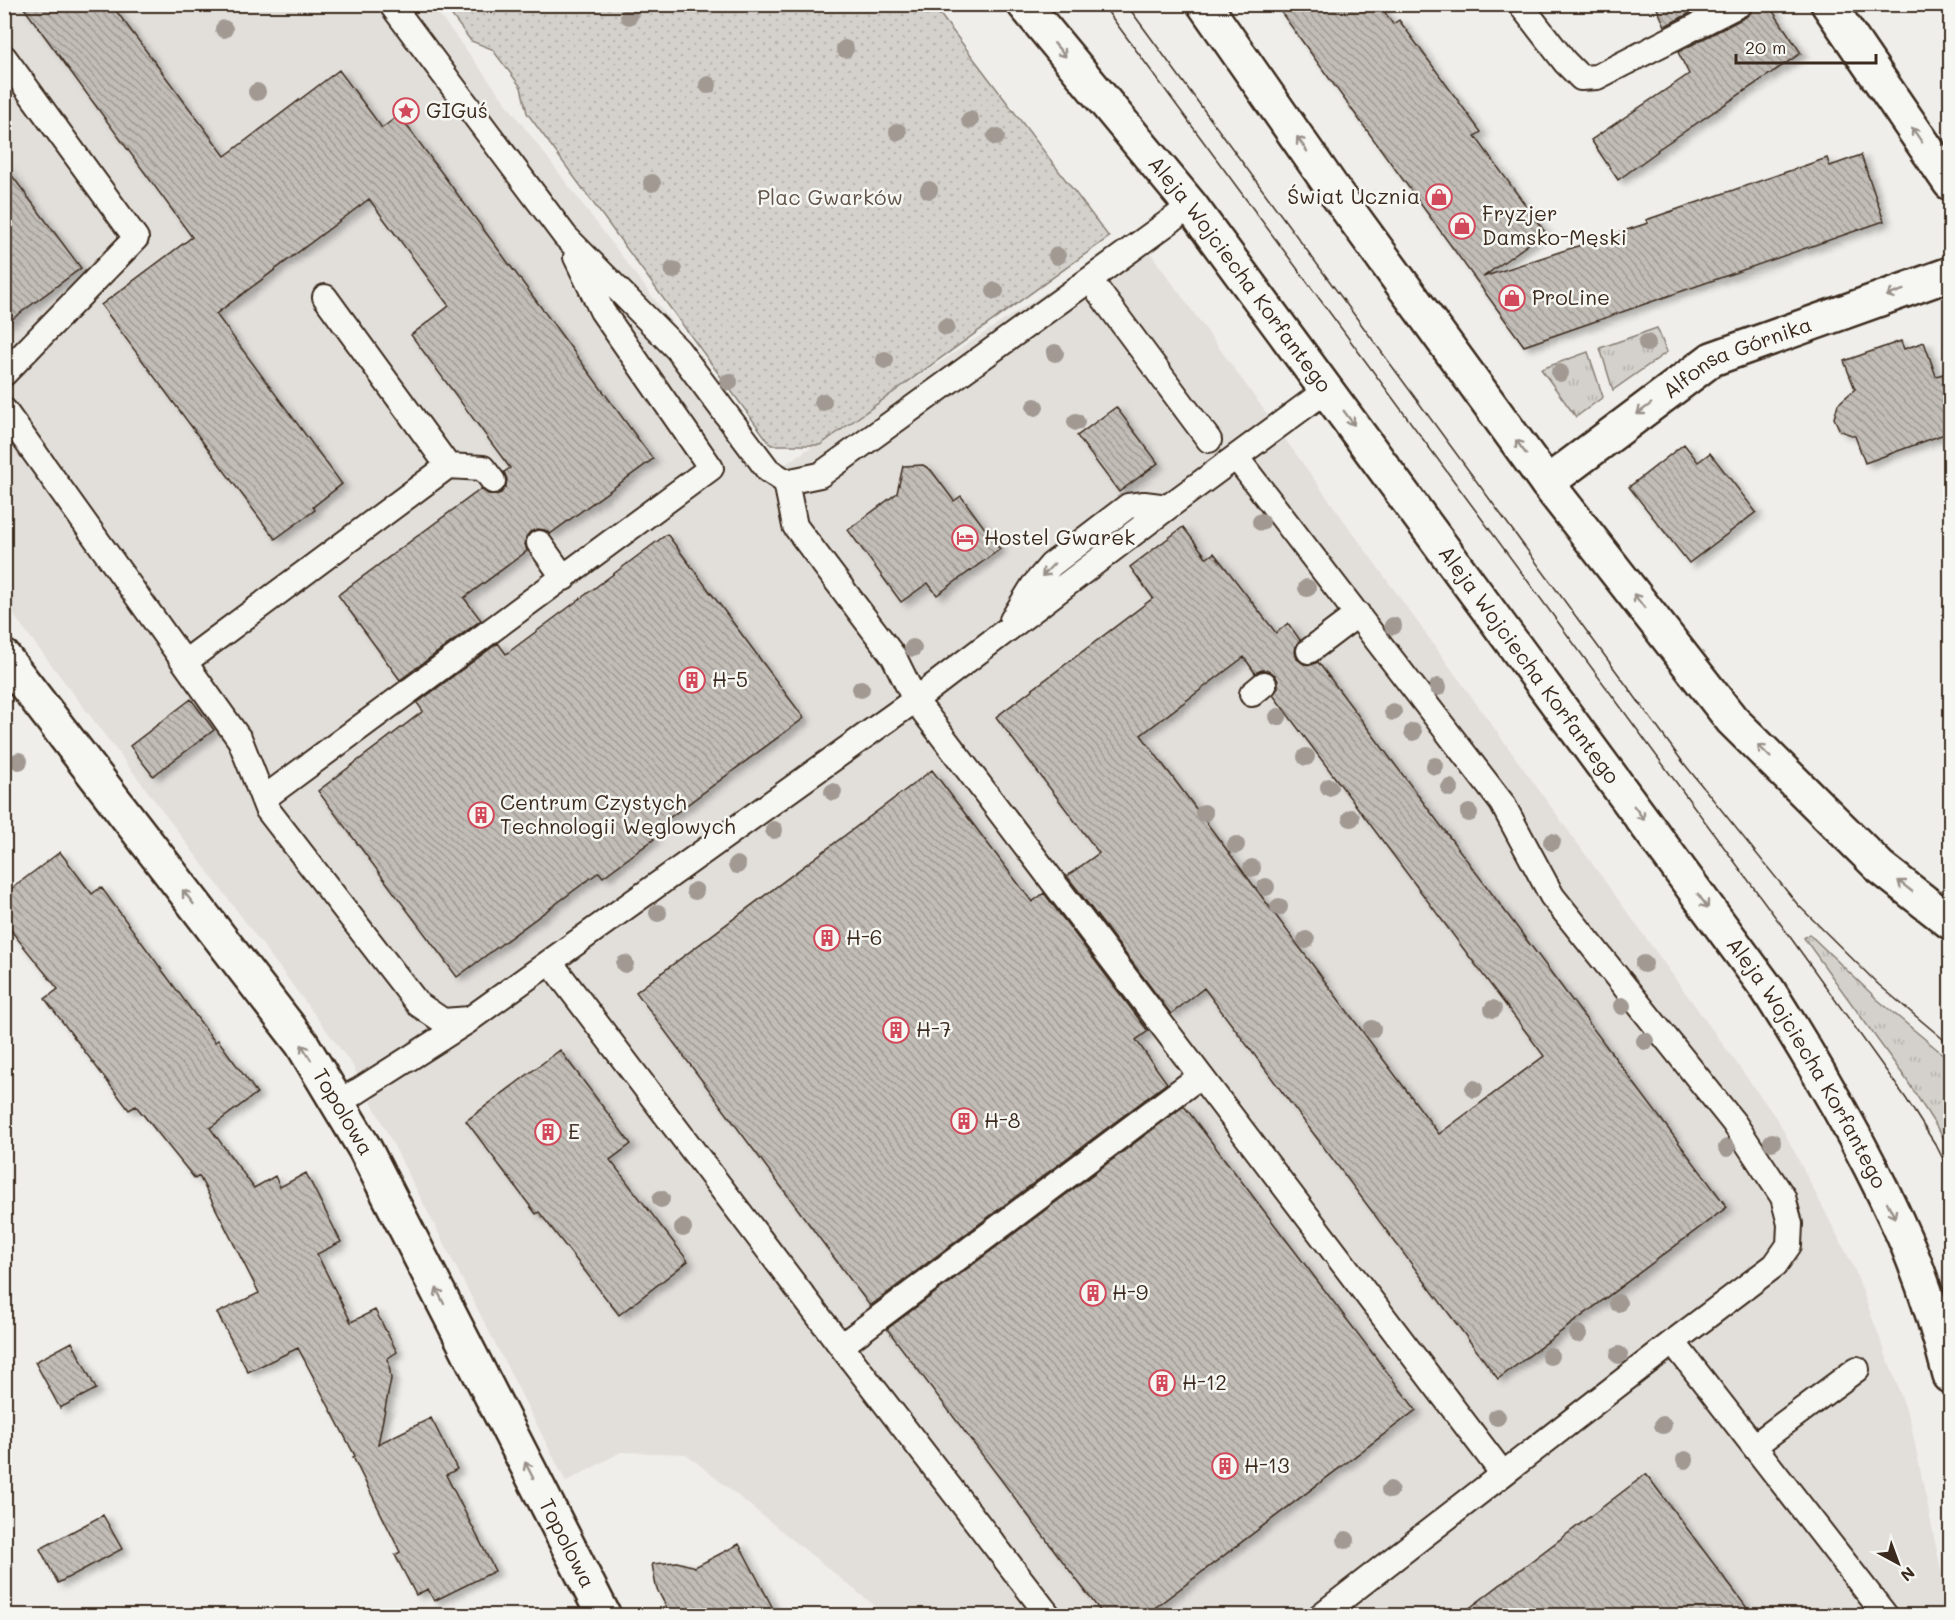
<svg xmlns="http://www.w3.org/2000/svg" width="1955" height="1620" font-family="Mali,sans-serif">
  <defs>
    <pattern id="grass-tufts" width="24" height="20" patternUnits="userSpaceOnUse" patternTransform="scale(1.5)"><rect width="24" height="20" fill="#d4d1cc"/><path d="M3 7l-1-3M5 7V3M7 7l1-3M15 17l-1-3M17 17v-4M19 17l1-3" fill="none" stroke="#b7b4af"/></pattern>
    <pattern id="park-dots" width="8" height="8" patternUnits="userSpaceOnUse" patternTransform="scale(1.5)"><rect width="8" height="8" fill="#d4d1cc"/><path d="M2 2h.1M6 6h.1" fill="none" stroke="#b7b4af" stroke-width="1.8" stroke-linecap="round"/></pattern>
    <pattern id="building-back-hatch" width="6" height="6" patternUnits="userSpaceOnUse" patternTransform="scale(1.5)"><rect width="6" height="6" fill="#c2bdb7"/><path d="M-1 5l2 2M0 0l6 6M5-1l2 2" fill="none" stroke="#9f9a94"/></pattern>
    <filter id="shadow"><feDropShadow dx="6" dy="4" stdDeviation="3" flood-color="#0004"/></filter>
  </defs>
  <rect width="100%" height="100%" fill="#efeeea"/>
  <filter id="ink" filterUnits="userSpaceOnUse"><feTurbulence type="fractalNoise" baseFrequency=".0167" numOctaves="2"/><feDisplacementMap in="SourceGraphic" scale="12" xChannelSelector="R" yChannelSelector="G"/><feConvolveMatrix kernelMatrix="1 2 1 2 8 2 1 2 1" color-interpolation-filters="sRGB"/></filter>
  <g filter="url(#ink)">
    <path fill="#e2dfdb" d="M5,5H432L781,467L1136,233L1779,1122L1854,1268L1910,1420L1950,1615H886L686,1454L621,1452L566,1482L353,1066L149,793L5,604Z"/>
    <path fill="url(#grass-tufts)" stroke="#887e75" stroke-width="1.5" d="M1657,328L1667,352L1613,390L1600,348Z
      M1588,352L1603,397L1576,417L1541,369Z
      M1809,934L1878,1000L1950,1060V1148L1906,1079L1804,938Z"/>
    <path fill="url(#park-dots)" stroke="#887e75" stroke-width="1.5" d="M444,5H933L1109,237L820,445H771L527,113L521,87L492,49L471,41Z"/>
    <path fill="url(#building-back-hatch)" stroke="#3b2a1e" stroke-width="1.5" fill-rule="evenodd" filter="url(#shadow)" d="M21,4H111L225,156L339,70L382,128L399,115L653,459L550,534L545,530L538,529L530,532L526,537L525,544L527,551L464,598L481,620L400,680L338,595L481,489L488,494L495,495L501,493L506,486L507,479L504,472L510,468L411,335L449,306L369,199L216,314L342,484L313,507L315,510L275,539L101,305L192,237Z
      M1275,4H1379L1393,24L1399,20L1481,132L1475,136L1545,232L1483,277L1648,223L1646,220L1827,158L1830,166L1861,155L1884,221L1524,346Z
      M1655,4H1708L1665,26Z
      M1754,4H1768L1801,53L1657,150L1658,151L1618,180L1591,140L1689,74L1678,52L1746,17L1752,11Z
      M4,165L81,268L4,325Z
      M1901,341L1904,349L1924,342L1936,376L1943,374L1950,393V432L1865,463L1855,436L1840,431L1834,418L1838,404L1855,389L1844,361Z
      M1116,407L1158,463L1119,492L1077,436Z
      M1684,444L1698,462L1710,453L1756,512L1689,563L1629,487Z
      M923,465L931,470L954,501L961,496L1000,549L937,595L928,583L901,602L848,530L897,493L903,466Z
      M1183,527L1207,558L1214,553L1276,633L1288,623L1300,640L1296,646L1295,652L1297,659L1304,664L1311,665L1318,662L1727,1207L1498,1379L1204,988L1171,1014L1067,876L1099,853L996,717L1153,598L1130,567ZM1244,657L1255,673L1262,670H1268L1275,675L1278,681V688L1273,695L1544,1056L1439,1134L1141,735Z
      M667,534L804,718L649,833L654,839L603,877L599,872L457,977L318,791L423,711L417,703L498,643L506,654Z
      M191,699L214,730L153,776L130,746Z
      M932,770L1032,902L1044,893L1148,1031L1136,1040L1167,1083L870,1306L636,992Z
      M60,852L92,894L101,887L215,1042L218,1040L257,1093L210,1128L254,1188L275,1176L280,1187L306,1173L341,1242L317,1254L351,1322L375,1310L397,1352L388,1358L391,1379L378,1444L431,1418L457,1469L446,1475L495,1571L434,1601L428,1589L416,1595L395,1555L400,1552L353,1457L355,1456L298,1348L248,1372L217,1313L259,1293L199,1176L195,1179L136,1106L129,1110L45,999L58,989L4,922V894Z
      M560,1050L631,1144L610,1160L688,1261L619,1315L539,1212L536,1214L466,1121Z
      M1184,1106L1416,1410L1144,1616H1104L887,1329Z
      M72,1342L96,1389L60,1408L35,1362Z
      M1646,1474L1753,1616H1459Z
      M103,1515L122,1549L58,1583L40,1549Z
      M739,1544L777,1616H671L656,1587L652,1564L677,1562L695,1567Z"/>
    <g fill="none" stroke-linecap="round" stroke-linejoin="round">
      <g stroke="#3b2a1e" stroke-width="28">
        <path id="lane" d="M391,4L565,236L678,350L768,470L786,482L820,475L1191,206
          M1520,4L1565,62L1581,78L1597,77L1740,4
          M4,57L136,238L4,374
          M1090,280L1209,440
          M1328,389L1168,507L915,700L1503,1474
          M4,410L240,740L267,809L418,1004L443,1021L470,1019L915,700L894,657L795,526L786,482
          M1236,457L1502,803L1552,896L1734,1123L1783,1197L1790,1224L1789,1245L1775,1265L1673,1342L1320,1616
          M448,466L483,468L493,481
          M539,543L564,578
          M1012,620L1033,586L1051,565L1128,506L1144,504L1168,507
          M1309,651L1358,614
          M185,662L448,466L325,297
          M1252,694L1264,684
          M263,799L711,468L602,311L576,257
          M550,962L841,1346L1049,1616
          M337,1102L358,1091L468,1021
          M1673,1342L1886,1616
          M841,1346L1200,1076
          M1754,1446L1857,1369"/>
      </g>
      <g stroke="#3b2a1e" stroke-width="38">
        <g id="street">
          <path d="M1828,4L1950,183"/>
          <path id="s1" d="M1547,483L1712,359L1950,274"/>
          <path id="s2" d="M4,657L302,1044L365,1149L604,1616"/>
        </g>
      </g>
      <g stroke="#3b2a1e" stroke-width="38">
        <g id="secondary">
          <path id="s3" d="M1024,4L1191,206L1768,990C1820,1072 1869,1156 1908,1246C1925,1288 1939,1332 1950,1376"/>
          <path d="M1204,4L1335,192L1547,483L1732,720L1880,867L1950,922"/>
        </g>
      </g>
      <use href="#lane" stroke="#f6f6f2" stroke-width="24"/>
      <use href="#street" stroke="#f6f6f2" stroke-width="33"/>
      <use href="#secondary" stroke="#f6f6f2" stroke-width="33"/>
      <path stroke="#3b2a1e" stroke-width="1.5" d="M1102,4L1788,934L1905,1097L1937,1147L1950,1173
        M1126,4L1682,761L1798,905L1879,985L1950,1045"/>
    </g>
    <g fill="#a19992">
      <circle cx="629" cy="16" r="9"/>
      <circle cx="224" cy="29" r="9"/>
      <circle cx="845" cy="49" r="9"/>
      <circle cx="708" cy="85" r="9"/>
      <circle cx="257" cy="92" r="9"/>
      <circle cx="970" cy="120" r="9"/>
      <circle cx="898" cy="132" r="9"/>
      <circle cx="996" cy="137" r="9"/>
      <circle cx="652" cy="183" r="9"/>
      <circle cx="929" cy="190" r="9"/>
      <circle cx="1057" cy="256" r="9"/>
      <circle cx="673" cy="270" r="9"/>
      <circle cx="995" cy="291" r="9"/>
      <circle cx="946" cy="327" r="9"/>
      <circle cx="1647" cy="343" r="9"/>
      <circle cx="1055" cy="353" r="9"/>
      <circle cx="885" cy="360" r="9"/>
      <circle cx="1560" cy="373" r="9"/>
      <circle cx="729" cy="382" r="9"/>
      <circle cx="823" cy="402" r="9"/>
      <circle cx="1035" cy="407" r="9"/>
      <circle cx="1076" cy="422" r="9"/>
      <circle cx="1261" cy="522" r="9"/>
      <circle cx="1307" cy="588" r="9"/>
      <circle cx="1393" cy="626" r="9"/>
      <circle cx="913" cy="648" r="9"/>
      <circle cx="1438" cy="687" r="9"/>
      <circle cx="861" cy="689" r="9"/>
      <circle cx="1393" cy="712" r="9"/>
      <circle cx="1278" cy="717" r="9"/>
      <circle cx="1413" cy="732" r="9"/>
      <circle cx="1306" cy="757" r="9"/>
      <circle cx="19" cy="761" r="9"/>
      <circle cx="1435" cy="766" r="9"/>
      <circle cx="1329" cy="787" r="9"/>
      <circle cx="1450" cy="788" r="9"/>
      <circle cx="833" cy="792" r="9"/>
      <circle cx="1204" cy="813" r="9"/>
      <circle cx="1469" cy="813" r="9"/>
      <circle cx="1351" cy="818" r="9"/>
      <circle cx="774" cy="830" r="9"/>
      <circle cx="1552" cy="842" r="9"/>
      <circle cx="1236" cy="845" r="9"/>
      <circle cx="737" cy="865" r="9"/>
      <circle cx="1252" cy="868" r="9"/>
      <circle cx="1266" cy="887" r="9"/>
      <circle cx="695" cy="891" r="9"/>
      <circle cx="1279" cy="907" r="9"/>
      <circle cx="658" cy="913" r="9"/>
      <circle cx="1306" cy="940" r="9"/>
      <circle cx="625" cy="964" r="9"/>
      <circle cx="1644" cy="964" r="9"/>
      <circle cx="1622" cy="1006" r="9"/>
      <circle cx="1493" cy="1009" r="9"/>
      <circle cx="1372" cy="1029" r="9"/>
      <circle cx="1645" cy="1041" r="9"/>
      <circle cx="1474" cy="1089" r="9"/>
      <circle cx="1772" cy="1142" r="9"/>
      <circle cx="1727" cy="1148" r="9"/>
      <circle cx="661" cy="1199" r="9"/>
      <circle cx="683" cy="1228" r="9"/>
      <circle cx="1618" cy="1303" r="9"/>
      <circle cx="1578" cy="1334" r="9"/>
      <circle cx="1619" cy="1355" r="9"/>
      <circle cx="1550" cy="1356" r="9"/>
      <circle cx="1497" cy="1417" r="9"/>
      <circle cx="1663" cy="1425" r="9"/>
      <circle cx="1685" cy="1460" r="9"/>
      <circle cx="1390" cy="1490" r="9"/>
      <circle cx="1346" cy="1540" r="9"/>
    </g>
    <defs><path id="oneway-shaft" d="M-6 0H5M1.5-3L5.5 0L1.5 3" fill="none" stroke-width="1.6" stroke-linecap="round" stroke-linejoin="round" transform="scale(1.5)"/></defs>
    <g stroke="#989088">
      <use href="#oneway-shaft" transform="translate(1060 50) rotate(50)"/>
      <use href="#oneway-shaft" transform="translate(1917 135) rotate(-125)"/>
      <use href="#oneway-shaft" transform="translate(1302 144) rotate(-125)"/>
      <use href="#oneway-shaft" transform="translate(1895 293) rotate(160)"/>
      <use href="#oneway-shaft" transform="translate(1644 409) rotate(143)"/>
      <use href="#oneway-shaft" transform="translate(1349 418) rotate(54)"/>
      <use href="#oneway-shaft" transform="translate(1521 447) rotate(-126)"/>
      <use href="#oneway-shaft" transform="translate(1048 570) rotate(134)"/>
      <use href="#oneway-shaft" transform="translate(1639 601) rotate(-128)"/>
      <use href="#oneway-shaft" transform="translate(1764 751) rotate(-135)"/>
      <use href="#oneway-shaft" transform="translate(1639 813) rotate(54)"/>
      <use href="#oneway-shaft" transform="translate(1905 886) rotate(-142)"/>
      <use href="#oneway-shaft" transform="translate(188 897) rotate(-128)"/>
      <use href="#oneway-shaft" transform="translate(1703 901) rotate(54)"/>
      <use href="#oneway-shaft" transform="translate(306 1052) rotate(-122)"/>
      <use href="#oneway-shaft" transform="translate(1891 1210) rotate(64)"/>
      <use href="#oneway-shaft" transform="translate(440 1296) rotate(-117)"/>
      <use href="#oneway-shaft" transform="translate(529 1470) rotate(-117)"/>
    </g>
  </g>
  <defs>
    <g id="sight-ring" transform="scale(1.35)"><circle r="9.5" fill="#f6f6f2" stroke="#d1495b" stroke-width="1.5"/><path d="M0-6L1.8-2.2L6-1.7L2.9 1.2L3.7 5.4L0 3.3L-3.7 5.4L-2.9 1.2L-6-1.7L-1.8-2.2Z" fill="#d1495b"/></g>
    <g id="shop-ring" transform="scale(1.35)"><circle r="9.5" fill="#f6f6f2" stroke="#d1495b" stroke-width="1.5"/><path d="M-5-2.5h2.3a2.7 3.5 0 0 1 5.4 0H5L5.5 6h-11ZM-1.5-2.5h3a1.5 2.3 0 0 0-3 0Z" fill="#d1495b"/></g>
    <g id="hotel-ring" transform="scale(1.35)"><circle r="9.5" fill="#f6f6f2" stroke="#d1495b" stroke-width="1.5"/><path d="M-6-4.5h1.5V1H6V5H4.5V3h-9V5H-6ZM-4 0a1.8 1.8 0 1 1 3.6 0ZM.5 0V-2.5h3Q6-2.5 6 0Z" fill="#d1495b"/></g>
    <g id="building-ring" transform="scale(1.35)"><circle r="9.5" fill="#f6f6f2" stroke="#d1495b" stroke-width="1.5"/><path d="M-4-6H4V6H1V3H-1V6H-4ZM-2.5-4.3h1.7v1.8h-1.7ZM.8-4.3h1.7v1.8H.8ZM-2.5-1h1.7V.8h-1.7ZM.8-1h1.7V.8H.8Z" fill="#d1495b"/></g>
  </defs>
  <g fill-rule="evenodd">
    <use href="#sight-ring" x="406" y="111"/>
    <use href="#shop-ring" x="1439" y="197"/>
    <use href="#shop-ring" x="1462" y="226"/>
    <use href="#shop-ring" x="1512" y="298"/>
    <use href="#hotel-ring" x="965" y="538"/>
    <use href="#building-ring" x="692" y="680"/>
    <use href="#building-ring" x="481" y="815"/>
    <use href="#building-ring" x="827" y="938"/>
    <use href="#building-ring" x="896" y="1030"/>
    <use href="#building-ring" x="964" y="1121"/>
    <use href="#building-ring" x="548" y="1132"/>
    <use href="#building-ring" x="1093" y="1293"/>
    <use href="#building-ring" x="1162" y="1383"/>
    <use href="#building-ring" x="1225" y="1466"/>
  </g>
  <g text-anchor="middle" stroke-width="5" stroke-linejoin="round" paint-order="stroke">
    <g font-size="21" fill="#3b2a1e" stroke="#f6f6f2" text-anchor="start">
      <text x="426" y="118">GIGuś</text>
      <text x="1420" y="204" text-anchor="end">Świat Ucznia</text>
      <text x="1482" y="221">Fryzjer<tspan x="1482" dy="24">Damsko-Męski</tspan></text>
      <text x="1532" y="305">ProLine</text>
      <text x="984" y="545">Hostel Gwarek</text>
      <text x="712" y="687">H-5</text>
      <text x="500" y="810">Centrum Czystych<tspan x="500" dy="24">Technologii Węglowych</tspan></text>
      <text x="846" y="945">H-6</text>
      <text x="916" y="1037">H-7</text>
      <text x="984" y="1128">H-8</text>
      <text x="568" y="1139">E</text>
      <text x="1112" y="1300">H-9</text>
      <text x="1182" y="1390">H-12</text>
      <text x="1244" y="1473">H-13</text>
    </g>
    <g font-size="21" fill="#61544a" stroke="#f6f6f2">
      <text x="830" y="205">Plac Gwarków</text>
    </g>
    <g font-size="21" fill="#3b2a1e" stroke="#f6f6f2">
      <text dy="7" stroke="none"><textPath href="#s3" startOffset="346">Aleja Wojciecha Korfantego</textPath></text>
      <text dy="7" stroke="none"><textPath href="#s1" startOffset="230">Alfonsa Górnika</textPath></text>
      <text dy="7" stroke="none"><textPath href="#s3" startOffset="832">Aleja Wojciecha Korfantego</textPath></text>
      <text dy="7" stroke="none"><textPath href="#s3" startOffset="1318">Aleja Wojciecha Korfantego</textPath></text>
      <text dy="7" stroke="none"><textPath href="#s2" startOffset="568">Topolowa</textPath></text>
      <text dy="7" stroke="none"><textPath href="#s2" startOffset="1054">Topolowa</textPath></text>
    </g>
  </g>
  <rect width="1955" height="1620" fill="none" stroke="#f6f6f2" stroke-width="24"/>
  <rect x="12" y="12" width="1931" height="1596" fill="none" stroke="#3b2a1e" stroke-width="2" filter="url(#ink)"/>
  <g transform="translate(1898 1563) rotate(139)" stroke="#f6f6f2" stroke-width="4.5" paint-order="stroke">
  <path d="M0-4.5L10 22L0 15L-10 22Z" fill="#3b2a1e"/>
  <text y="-9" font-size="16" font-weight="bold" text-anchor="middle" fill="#3b2a1e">N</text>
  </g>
  <path d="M1736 54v9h140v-9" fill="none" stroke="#3b2a1e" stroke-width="3"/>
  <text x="1745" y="54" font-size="18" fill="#3b2a1e" stroke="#f6f6f2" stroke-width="4.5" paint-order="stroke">20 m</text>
</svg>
